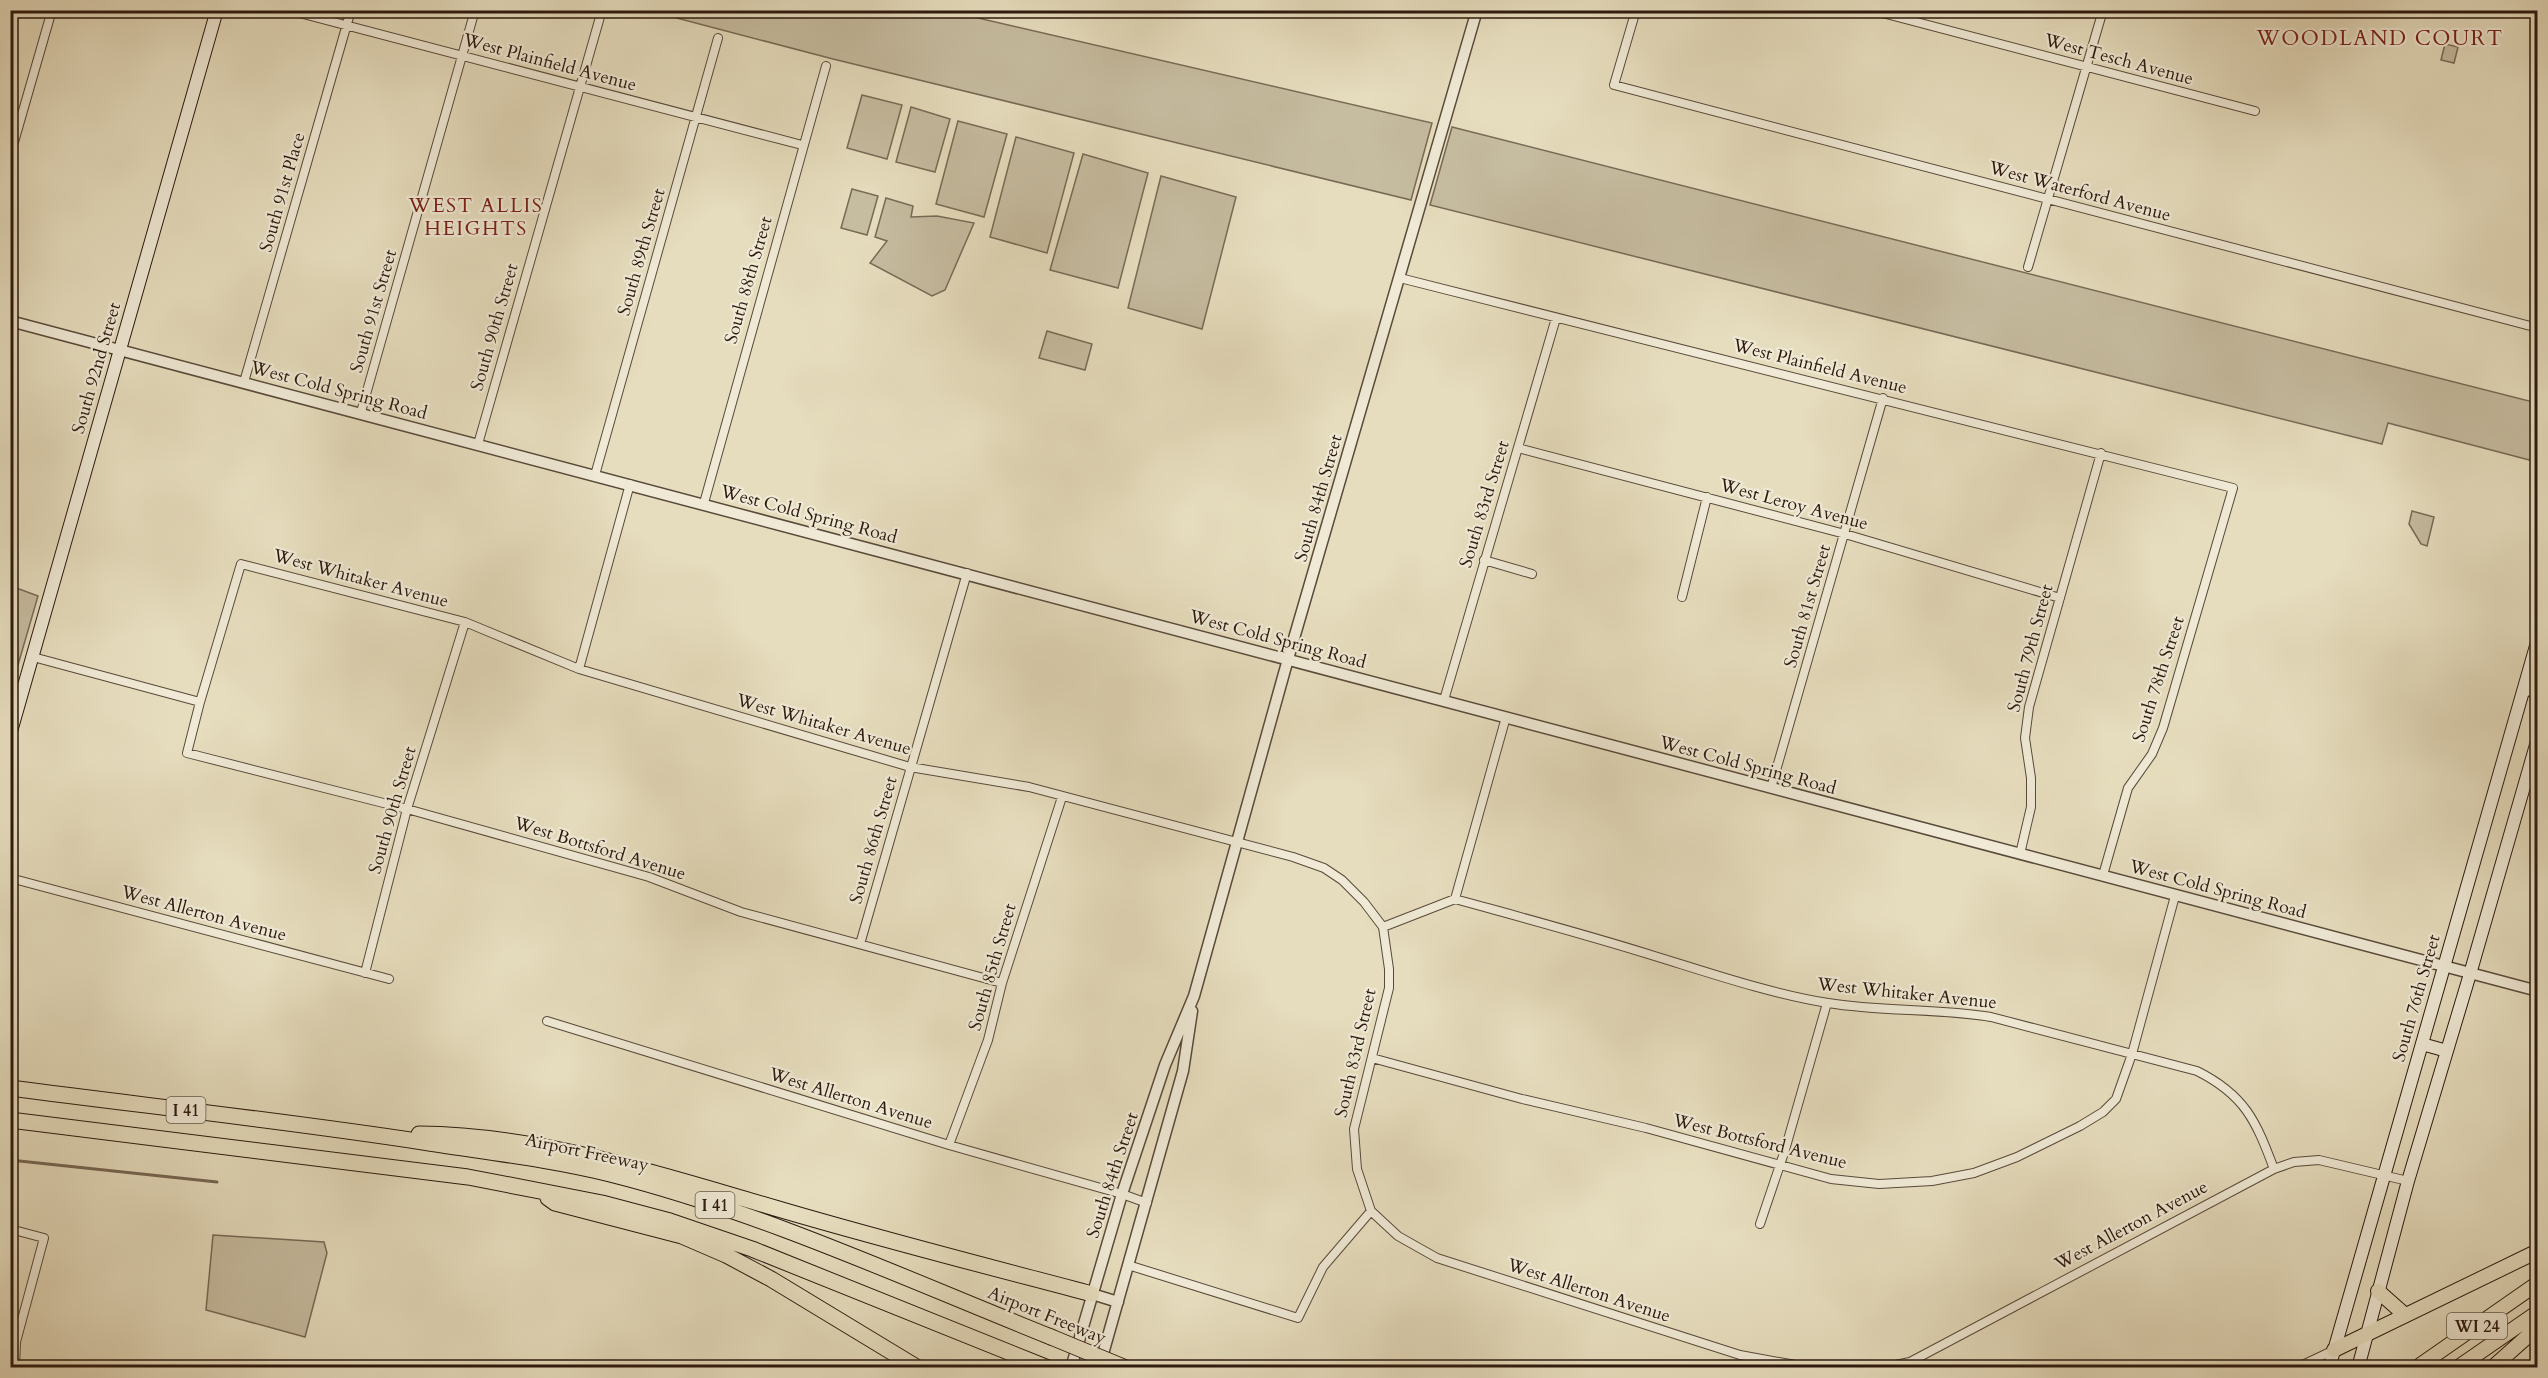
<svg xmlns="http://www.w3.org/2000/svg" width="2548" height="1378" font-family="Cardo,serif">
  <rect width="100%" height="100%" fill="#e6ddbe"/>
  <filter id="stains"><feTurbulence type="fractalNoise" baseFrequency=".00333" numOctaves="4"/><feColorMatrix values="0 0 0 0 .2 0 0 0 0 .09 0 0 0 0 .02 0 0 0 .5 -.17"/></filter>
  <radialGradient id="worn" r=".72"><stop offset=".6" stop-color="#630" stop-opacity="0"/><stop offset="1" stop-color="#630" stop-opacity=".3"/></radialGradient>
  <path fill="#c6bca0" stroke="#796a57" stroke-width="1.5" d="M650,11H948L1432,123L1411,200L833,59Z
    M2445,44L2458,47L2454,63L2441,60Z
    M862,95L902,105L887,159L847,148Z
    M911,107L950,119L935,172L896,162Z
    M958,121L1007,134L984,217L936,204Z
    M1452,127L2537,403V462L2388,423L2382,444L1430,205Z
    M1016,137L1074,153L1047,253L990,237Z
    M1083,154L1148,173L1118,288L1050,270Z
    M1161,176L1236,197L1202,329L1128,308Z
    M852,189L878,196L867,235L841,228Z
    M886,198L913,206L911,217L937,216L974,223L945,290L932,296L870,263L887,241L875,237Z
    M1047,331L1092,344L1085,370L1039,358Z
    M2412,511L2434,517L2427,546L2421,544L2409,524Z
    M11,586L38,596L11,689L10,586Z
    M213,1235L324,1242L327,1253L305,1337L206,1310Z"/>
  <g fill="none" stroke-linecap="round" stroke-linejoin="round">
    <path stroke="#766654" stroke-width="3" d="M10,1160L217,1182"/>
    <g stroke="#5a4a3a" stroke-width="10">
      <path id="minor" d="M288,10L802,145
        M1636,10L1614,85L2538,328
        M1871,10L2255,111
        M10,156L52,10
        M2028,267L2103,10
        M1400,278L2233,488L2163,728L2152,754L2128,788L2103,875
        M244,382L351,10
        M361,412L475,10
        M478,444L602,10
        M1518,448L1845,534L2060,598
        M595,475L718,38
        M704,503L826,66
        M1484,560L1532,574
        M1682,597L1707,497
        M33,657L200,702
        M579,669L630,484
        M1444,700L1556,318
        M1771,788L1883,398
        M2020,854L2031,807V778L2025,738L2029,707L2101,453
        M10,878L389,979
        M1455,899C1520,917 1584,934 1648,954C1707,972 1767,993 1828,1003C1882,1012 1937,1008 1991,1017L2197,1071C2245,1095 2256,1121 2274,1169
        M1383,927L1455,899L1506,717
        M860,944L967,573
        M365,973L407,809L465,622
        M1002,983L741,912L649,877L407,809L187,753L200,702L241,564L465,622L579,669L910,767L1029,787L1293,857L1324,868L1342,880L1364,902L1383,927L1389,969V988L1354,1129L1357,1169L1371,1211L1398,1236L1437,1258L1740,1355L1812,1368
        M547,1021L949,1145L1122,1194L1147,1203
        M1372,1058L1522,1099L1646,1128L1831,1179L1879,1184L1932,1181L1974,1173L2017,1157L2080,1126L2103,1112L2116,1099L2132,1054L2175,896
        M949,1145L988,1040L1002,983L1062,797
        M1760,1224L1785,1150L1827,1003
        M10,1229L44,1238L16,1342L15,1368
        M1128,1265L1298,1318L1323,1267L1371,1211
        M1881,1368L1910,1362L2274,1169L2294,1162L2319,1160L2408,1181
        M2296,1368L2334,1350"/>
    </g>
    <g stroke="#5a4a3a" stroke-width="13">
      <path id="tertiary" d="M10,321L2538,991
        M1092,1294L1118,1302
        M1071,1368L1122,1194L1165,1065L1194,996L1288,659L1477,10
        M1099,1368L1183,1071L1192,1011"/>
    </g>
    <g stroke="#2c190e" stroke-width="14">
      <path id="secondary" d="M2524,688L2538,692
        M10,735L217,10
        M2422,1044L2447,1051
        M2329,1368L2538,639
        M2358,1368L2408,1181L2470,974L2538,738"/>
    </g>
    <g stroke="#2c190e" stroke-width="16">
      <path id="primary" d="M2378,1291L2405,1315
        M2334,1350L2538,1251
        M2416,1368L2538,1283
        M2457,1368L2538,1312
        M2492,1368L2538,1327"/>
    </g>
    <g stroke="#2c190e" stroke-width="17">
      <path id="motorway" d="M10,1088C148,1106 286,1121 423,1142C486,1152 549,1159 610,1174C761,1212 906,1279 1051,1337
        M10,1120L468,1177L602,1203L670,1221L752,1249L1048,1368
        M419,1134C541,1135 659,1174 775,1208C880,1239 986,1266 1092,1294
        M548,1198L555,1203L682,1236L726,1255L771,1279L918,1368"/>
    </g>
    <use href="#minor" stroke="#efe9d5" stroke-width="8"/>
    <use href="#tertiary" stroke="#efe9d5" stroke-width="10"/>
    <use href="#secondary" stroke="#efe9d5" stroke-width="12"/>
    <use href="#primary" stroke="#e6ddbe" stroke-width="14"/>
    <use href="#motorway" stroke="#e6ddbe" stroke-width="15"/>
    <g stroke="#2c190e" stroke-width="17" stroke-linecap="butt">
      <path id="motorway-bridge" d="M1051,1337L1126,1368"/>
    </g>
    <use href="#motorway-bridge" stroke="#e6ddbe" stroke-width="15"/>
  </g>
  <g text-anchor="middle" stroke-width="4.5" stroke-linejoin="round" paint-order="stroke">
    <g fill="#efe9d5" stroke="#66574a" stroke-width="1.5">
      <rect x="166.5" y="1097" width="39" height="26" rx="4.5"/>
      <rect x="695.5" y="1192" width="39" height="26" rx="4.5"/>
      <rect x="2447" y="1313" width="60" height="26" rx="4.5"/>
    </g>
    <g font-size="16" font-weight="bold" fill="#2c190e">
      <text x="186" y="1116">I 41</text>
      <text x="715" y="1211">I 41</text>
      <text x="2477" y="1332">WI 24</text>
    </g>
    <g font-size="18" fill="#2c190e" stroke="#efe9d5">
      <text transform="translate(2119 59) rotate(15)" y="6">West Tesch Avenue</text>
      <text transform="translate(550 62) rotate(15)" y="6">West Plainfield Avenue</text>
      <text transform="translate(2080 191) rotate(15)" y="6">West Waterford Avenue</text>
      <text transform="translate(282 192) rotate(-74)" y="6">South 91st Place</text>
      <text transform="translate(641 252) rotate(-74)" y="6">South 89th Street</text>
      <text transform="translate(748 280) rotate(-74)" y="6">South 88th Street</text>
      <text transform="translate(373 311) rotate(-74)" y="6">South 91st Street</text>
      <text transform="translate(494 327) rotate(-74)" y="6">South 90th Street</text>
      <text transform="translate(1820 366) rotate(14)" y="6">West Plainfield Avenue</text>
      <text transform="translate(96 368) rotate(-74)" y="6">South 92nd Street</text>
      <text transform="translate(339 390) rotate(15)" y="6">West Cold Spring Road</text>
      <text transform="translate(1318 498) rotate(-74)" y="6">South 84th Street</text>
      <text transform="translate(1484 504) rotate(-73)" y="6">South 83rd Street</text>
      <text transform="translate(1794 504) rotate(15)" y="6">West Leroy Avenue</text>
      <text transform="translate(809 514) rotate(15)" y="6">West Cold Spring Road</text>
      <text transform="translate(361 578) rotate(15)" y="6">West Whitaker Avenue</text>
      <text transform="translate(1807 606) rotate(-74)" y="6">South 81st Street</text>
      <text transform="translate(1278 639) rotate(15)" y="6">West Cold Spring Road</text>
      <text transform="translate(2030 648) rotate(-75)" y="6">South 79th Street</text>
      <text transform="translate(2158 679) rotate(-72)" y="6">South 78th Street</text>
      <text transform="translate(824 724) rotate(16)" y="6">West Whitaker Avenue</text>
      <text transform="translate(1748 765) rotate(15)" y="6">West Cold Spring Road</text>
      <text transform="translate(392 810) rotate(-74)" y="6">South 90th Street</text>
      <text transform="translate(873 840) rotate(-74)" y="6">South 86th Street</text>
      <text transform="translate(600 848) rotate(17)" y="6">West Bottsford Avenue</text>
      <text transform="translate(2218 889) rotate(15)" y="6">West Cold Spring Road</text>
      <text transform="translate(204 913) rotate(15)" y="6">West Allerton Avenue</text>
      <text transform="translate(992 967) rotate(-74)" y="6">South 85th Street</text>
      <text transform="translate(1907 993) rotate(6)" y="6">West Whitaker Avenue</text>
      <text transform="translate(2416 998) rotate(-74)" y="6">South 76th Street</text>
      <text transform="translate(1355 1053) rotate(-77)" y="6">South 83rd Street</text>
      <text transform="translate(851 1098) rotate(17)" y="6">West Allerton Avenue</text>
      <text transform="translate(1760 1141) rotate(14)" y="6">West Bottsford Avenue</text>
      <text transform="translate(587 1152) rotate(12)" y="6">Airport Freeway</text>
      <text transform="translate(1112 1175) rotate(-72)" y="6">South 84th Street</text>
      <text transform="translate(2131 1225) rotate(-28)" y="6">West Allerton Avenue</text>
      <text transform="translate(1589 1290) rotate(18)" y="6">West Allerton Avenue</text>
      <text transform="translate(1047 1315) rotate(22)" y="6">Airport Freeway</text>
    </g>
    <g font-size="20" letter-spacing="1.5" fill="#7a1f14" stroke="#efe9d5">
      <text x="476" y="212">WEST ALLIS<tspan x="476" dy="23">HEIGHTS</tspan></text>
    </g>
    <g font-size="21" letter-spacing="1.5" fill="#7a1f14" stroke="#efe9d5">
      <text x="2380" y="45">WOODLAND COURT</text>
    </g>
  </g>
  <rect width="2548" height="1378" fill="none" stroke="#e6ddbe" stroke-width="36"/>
  <rect x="12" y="12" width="2524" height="1354" fill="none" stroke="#2c190e" stroke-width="3"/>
  <rect x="18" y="18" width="2512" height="1342" fill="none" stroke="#2c190e" stroke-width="1.5"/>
  <rect width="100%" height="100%" filter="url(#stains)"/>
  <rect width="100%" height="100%" fill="url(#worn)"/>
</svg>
